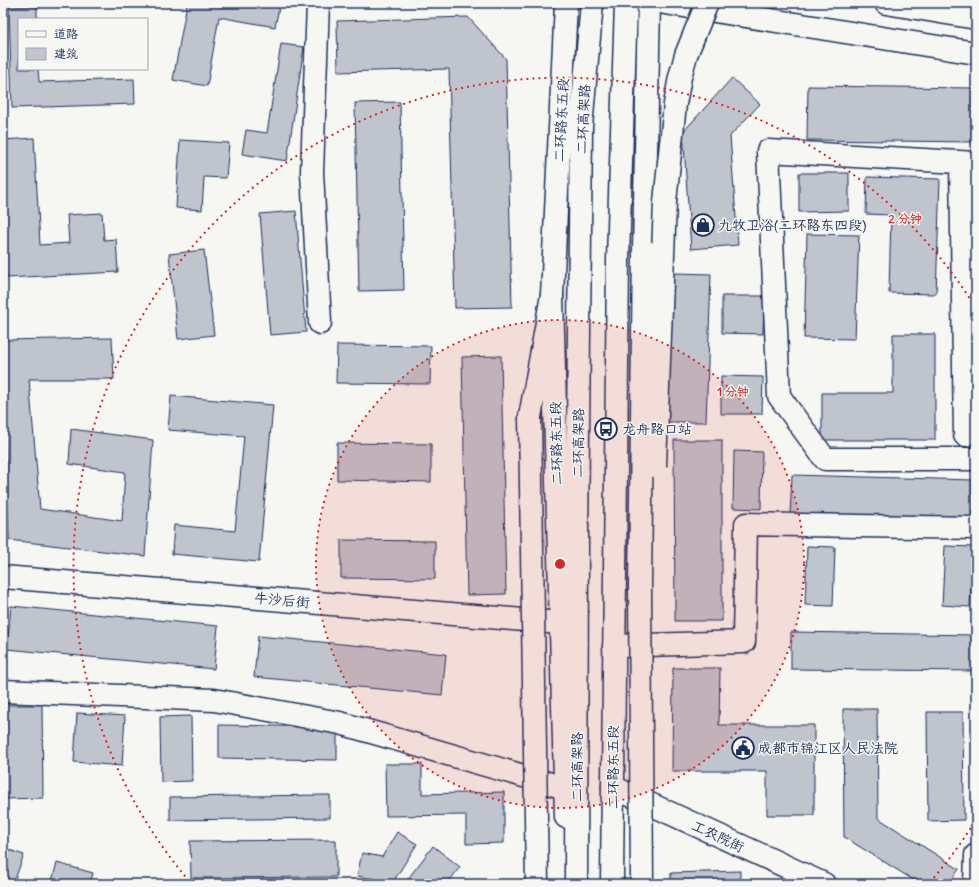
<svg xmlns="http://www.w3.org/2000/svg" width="979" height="887" font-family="Delius,'LXGW WenKai TC',sans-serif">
  <rect width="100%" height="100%" fill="#f6f6f2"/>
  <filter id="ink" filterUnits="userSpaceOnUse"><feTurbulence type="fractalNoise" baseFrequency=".025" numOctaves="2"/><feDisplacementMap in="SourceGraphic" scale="8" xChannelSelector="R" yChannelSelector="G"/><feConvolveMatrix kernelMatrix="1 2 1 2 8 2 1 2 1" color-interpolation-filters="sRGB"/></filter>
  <g filter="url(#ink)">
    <path fill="#c0c4cd" stroke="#1b2f5e" d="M187,3H280L275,27L219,17L207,86L173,80Z
      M37,6V19H19V69H38L39,82L134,79L135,104L12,108L9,7Z
      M468,17L506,59L512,307L455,308L449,69L338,72L337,21Z
      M281,44L304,47L287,161L242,154L246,130L267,133Z
      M732,78L760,104L730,136L738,245L691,249L683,132Z
      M808,86L976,88V142L807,140Z
      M400,102L404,290L359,291L355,103Z
      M34,138L40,245L69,243L67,215L102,213L104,240L116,239L118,272L6,278L3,219V140Z
      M180,140L229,143L226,178L204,177L202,210L176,208Z
      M799,173H849V211L799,212Z
      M867,177L940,179L936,294L889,293L891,215L866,214Z
      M296,211L306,332L270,335L260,214Z
      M807,234L859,235L855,339L804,338Z
      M204,250L214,335L178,339L169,254Z
      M673,273L711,274L706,422H668Z
      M722,296H764L763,334L722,333Z
      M893,334H935V440H822V393H893Z
      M112,338L114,379H29L40,509L122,521L125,472L69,464L71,429L153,440L145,556L9,540L3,379V340Z
      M337,345L431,346L430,384L336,383Z
      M976,354V370L968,363Z
      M501,356L506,594L467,595L462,357Z
      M721,376L763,377L762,414H721Z
      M171,396L273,405L259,562L172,554L174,525L235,531L244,436L168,430Z
      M674,440H722V621H675Z
      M337,443L431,444V482L337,480Z
      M734,451L762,452L761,509L733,508Z
      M792,475L973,480L972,521L790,516Z
      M341,540L435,541V579L341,578Z
      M807,546L835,547L833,606L805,605Z
      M945,546L973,547L970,607L942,605Z
      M11,606L218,626L214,669L7,649Z
      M791,632L976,635V671L791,669Z
      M258,636L446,654L442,695L254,677Z
      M673,668H720L719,725H814V815H767V771H672Z
      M3,705H42L43,798L3,799Z
      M843,709H877L878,818L959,869L949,884H920L844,837Z
      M927,712H963L964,820L928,821Z
      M77,713L125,716L122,766L74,762Z
      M191,716L192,781L161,782L160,717Z
      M219,725L337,727V760L219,758Z
      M385,764H422V794L504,792V843L466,844V815L386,816Z
      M330,795V818L170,820V797Z
      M397,832L417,844L393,882L357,876L362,853L382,857Z
      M336,840V877L191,878L190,841Z
      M433,846L460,867L447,884H404Z
      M3,848L24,855L13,884H3Z
      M57,863L93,873L90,884H51Z
      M740,871V884H671V873Z"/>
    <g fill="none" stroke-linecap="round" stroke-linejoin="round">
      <g stroke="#1b2f5e" stroke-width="25">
        <path id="minor" d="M318,3L312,172L320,323
          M961,163L965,435
          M976,163L768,151L779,396L825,459H976
          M3,577L560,623
          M614,646L744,642L746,524L976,528
          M3,691L214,700L340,723L565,788
          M613,787L824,884
          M975,884L976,855"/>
      </g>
      <g stroke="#1b2f5e" stroke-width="25">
        <path id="major" d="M665,3L976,53
          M886,3L976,18
          M566,817L552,295L566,3
          M612,884L618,260L626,3"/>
      </g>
      <g stroke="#1b2f5e" stroke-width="25">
        <path id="highway" d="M644,250L649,3
          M530,417L552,295
          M576,884L577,539L581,127L592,3"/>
      </g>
      <use href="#minor" stroke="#f6f6f2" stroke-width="22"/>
      <use href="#major" stroke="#f6f6f2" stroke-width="22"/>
      <use href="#highway" stroke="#f6f6f2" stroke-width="22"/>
      <g stroke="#1b2f5e" stroke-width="25" stroke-linecap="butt">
        <path id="highway-bridge" d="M530,417L537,884
          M655,466L665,202L675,104L680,77L686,55L707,3
          M642,884L640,586L644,250"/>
      </g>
      <use href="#highway-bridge" stroke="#f6f6f2" stroke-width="22"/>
    </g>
  </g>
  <circle cx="560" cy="564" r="244" fill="#d62828" fill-opacity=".12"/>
  <g fill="none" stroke="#d62828" stroke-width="2" stroke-dasharray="2 4">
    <circle cx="560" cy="564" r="244"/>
    <path d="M974 823A488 488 0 0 1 931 881M189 881A488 488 0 1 1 974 305"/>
  </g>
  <defs>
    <g id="shop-ring" transform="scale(1.15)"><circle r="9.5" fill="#f6f6f2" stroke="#1b2f5e" stroke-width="1.5"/><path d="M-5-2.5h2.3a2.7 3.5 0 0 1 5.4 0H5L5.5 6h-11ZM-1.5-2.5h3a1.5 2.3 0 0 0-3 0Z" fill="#1b2f5e"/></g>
    <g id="bus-ring" transform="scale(1.15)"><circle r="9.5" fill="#f6f6f2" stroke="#1b2f5e" stroke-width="1.5"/><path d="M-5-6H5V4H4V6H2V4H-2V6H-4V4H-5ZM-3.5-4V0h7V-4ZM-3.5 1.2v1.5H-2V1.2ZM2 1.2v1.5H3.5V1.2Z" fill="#1b2f5e"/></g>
    <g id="civic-ring" transform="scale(1.15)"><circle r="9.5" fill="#f6f6f2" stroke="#1b2f5e" stroke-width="1.5"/><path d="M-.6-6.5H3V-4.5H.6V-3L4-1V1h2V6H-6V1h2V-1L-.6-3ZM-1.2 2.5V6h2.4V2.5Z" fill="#1b2f5e"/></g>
  </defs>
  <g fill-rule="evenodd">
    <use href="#shop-ring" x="703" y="225"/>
    <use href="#bus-ring" x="606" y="429"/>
    <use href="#civic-ring" x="743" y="748"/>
  </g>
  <g text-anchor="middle" stroke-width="3" stroke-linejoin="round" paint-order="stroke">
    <g font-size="14" fill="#1b2f5e" stroke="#f6f6f2">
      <text transform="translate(583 119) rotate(-87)" y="5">二环高架路</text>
      <text transform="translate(561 120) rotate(-87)" y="5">二环路东五段</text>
      <text transform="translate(556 443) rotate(-91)" y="5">二环路东五段</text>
      <text transform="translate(578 443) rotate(-89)" y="5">二环高架路</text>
      <text transform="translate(282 600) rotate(5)" y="5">牛沙后街</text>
      <text transform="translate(577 767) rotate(-90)" y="5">二环高架路</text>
      <text transform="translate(613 767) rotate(-90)" y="5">二环路东五段</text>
      <text transform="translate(718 836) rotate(25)" y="5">工农院街</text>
    </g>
    <g font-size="14" fill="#1b2f5e" stroke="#f6f6f2" text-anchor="start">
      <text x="718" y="230">九牧卫浴(二环路东四段)</text>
      <text x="622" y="434">龙舟路口站</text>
      <text x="758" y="753">成都市锦江区人民法院</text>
    </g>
  </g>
  <circle cx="560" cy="564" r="6" fill="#d62828" stroke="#f6f6f2" stroke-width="2"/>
  <g font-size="12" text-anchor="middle" font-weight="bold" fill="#d62828" stroke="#f6f6f2" stroke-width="3" stroke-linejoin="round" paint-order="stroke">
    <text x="905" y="223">2 分钟</text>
    <text x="733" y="396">1 分钟</text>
  </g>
  <rect width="979" height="887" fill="none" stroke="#f6f6f2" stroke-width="16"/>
  <rect x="8" y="8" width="963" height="871" fill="none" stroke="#1b2f5e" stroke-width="1.5" filter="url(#ink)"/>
  <rect x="18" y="18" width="130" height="52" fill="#f6f6f2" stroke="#9ea6b7"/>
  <rect x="26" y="31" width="20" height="6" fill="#f6f6f2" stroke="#9ea6b7"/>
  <text x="54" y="38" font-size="12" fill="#1b2f5e">道路</text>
  <rect x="26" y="48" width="20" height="12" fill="#c0c4cd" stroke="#9ea6b7"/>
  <text x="54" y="58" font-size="12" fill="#1b2f5e">建筑</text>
</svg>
